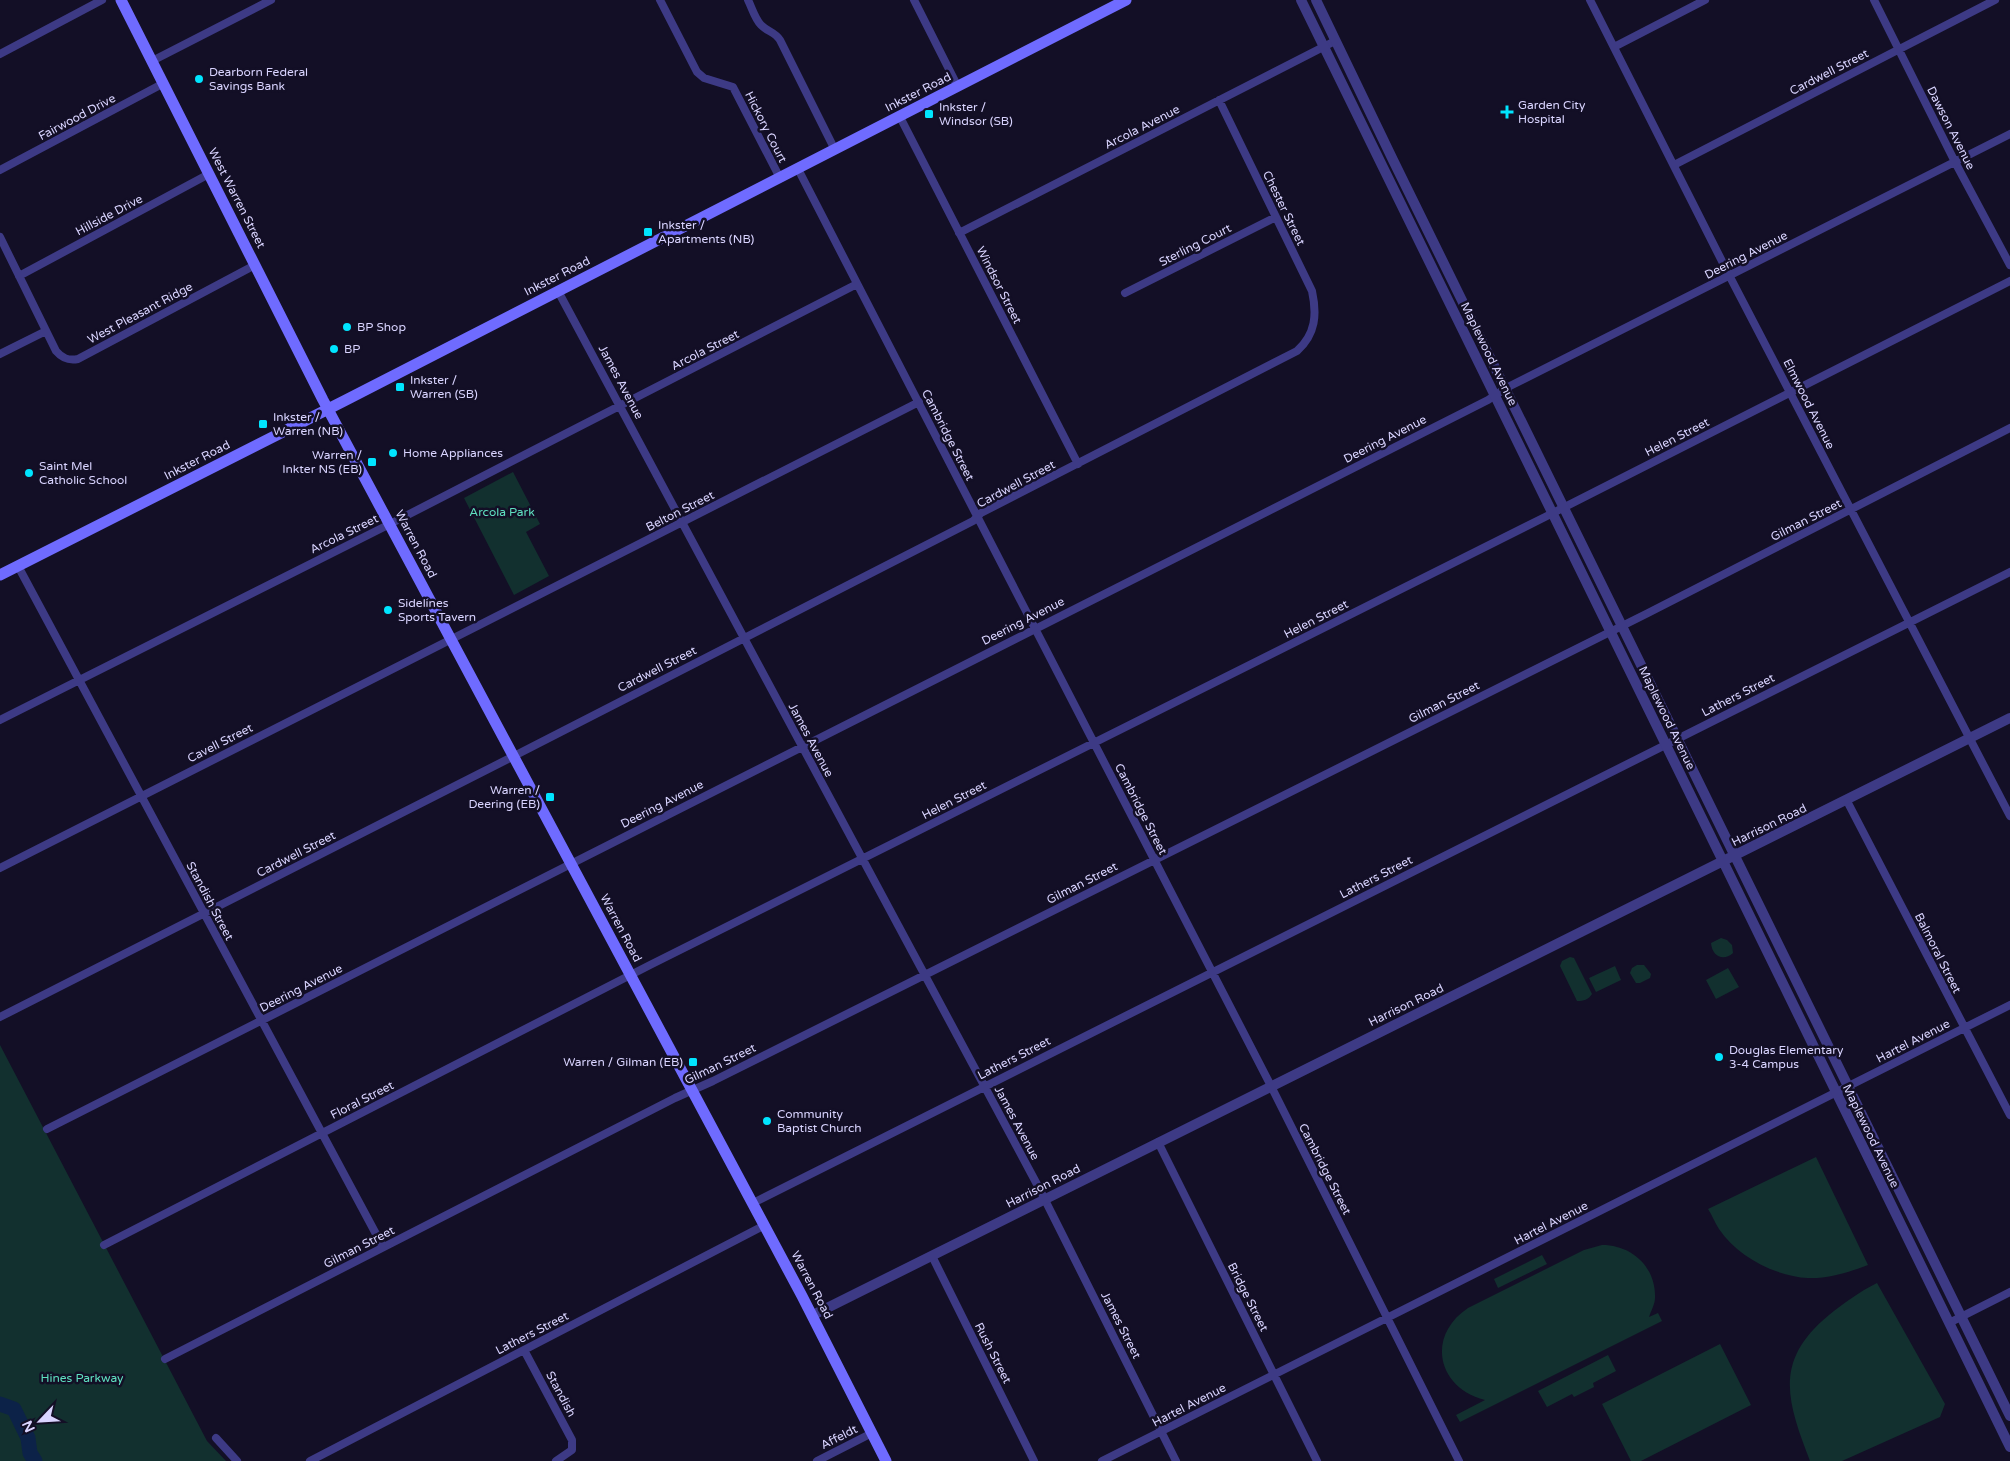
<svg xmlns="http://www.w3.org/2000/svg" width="2010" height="1461" font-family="'Varela Round',sans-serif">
  <rect width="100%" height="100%" fill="#130f26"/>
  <path fill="#12302f" d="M513,472L540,524L526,532L549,576L514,595L464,498Z
    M1721,938L1727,940L1732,945L1733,953C1723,962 1712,956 1711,943Z
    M1570,957L1574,958L1592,994C1588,1000 1584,1001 1577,1001L1560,966L1562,961Z
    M1637,965H1644L1651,974L1650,978L1640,983H1636L1630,973L1632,968Z
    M1615,966L1621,980L1596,992L1589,978Z
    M1728,968L1739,987L1716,999L1706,980Z
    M0,1045L207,1441L226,1461H0Z
    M1816,1157L1868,1265C1849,1272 1828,1279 1808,1278C1775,1276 1738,1257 1719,1229C1715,1223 1712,1215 1708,1209Z
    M1602,1245C1632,1245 1656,1267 1655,1298C1655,1304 1651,1311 1649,1317L1658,1313L1662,1321L1460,1422L1456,1415L1485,1400C1437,1388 1426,1336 1468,1308L1584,1250Z
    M1542,1255L1547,1264L1498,1288L1494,1279Z
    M1877,1283L1945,1404L1940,1417L1842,1461H1810C1787,1401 1773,1361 1829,1315C1844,1303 1859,1292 1877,1283Z
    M1720,1344L1751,1405L1641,1461H1631L1602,1404Z
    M1608,1355L1616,1371L1593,1383L1594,1387L1574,1397L1572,1394L1547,1407L1538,1391Z"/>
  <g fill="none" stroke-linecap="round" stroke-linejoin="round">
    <path stroke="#0c2248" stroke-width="15" d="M0,1404L14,1409L28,1438L30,1453L35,1461"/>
    <path stroke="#3d3a85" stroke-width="8" d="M660,0L697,72L704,78L733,87L780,178
      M748,0C752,8 755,19 761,25C768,32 775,32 780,40L835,150
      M914,0L958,87
      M1590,0L1729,275L2010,816
      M1874,0L1955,162L2010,265
      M1614,47L1705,0
      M0,54L102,0
      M152,61L271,0
      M900,117L1078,464
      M1674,165L1995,0
      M798,169L1271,1086L1459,1461
      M0,170L164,83
      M959,233L1335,41
      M0,237L56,351C62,358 68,361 78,359L255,265
      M19,276L209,174
      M558,291L1039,1188L1176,1461
      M1125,293L1276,217
      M0,354L46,331
      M18,566L383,1247
      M0,720L390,524L857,284
      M1847,801L2010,1115
      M0,868L919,402
      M0,1017L514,756L973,521L981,513L1297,351C1316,334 1317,314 1312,291L1219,100
      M47,1129L1488,400L1506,388L2010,134
      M1158,1142L1317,1461
      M753,1203L2010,572
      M104,1245L650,965L1545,517L2010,281
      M932,1256L1034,1461
      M1949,1323L2010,1292
      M524,1350L572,1440V1450L556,1461
      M165,1359L675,1098L713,1081L1648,613L2010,428
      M216,1438L237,1461
      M310,1461L765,1225
      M817,1461L872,1433
      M1102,1461L2010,1005"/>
    <path stroke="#3d3a85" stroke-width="10" d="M1301,0L2010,1447
      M1316,0L1393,160L2010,1416
      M813,1315L2010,718"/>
    <path stroke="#6f6bff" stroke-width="11" d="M121,0L323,400L802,1296L886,1461
      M0,575L344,401L1126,0"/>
  </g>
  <g fill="#00e5ff" stroke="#130f26" stroke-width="2">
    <circle cx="199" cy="79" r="5"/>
    <path d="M1504.5 104.5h5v5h5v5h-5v5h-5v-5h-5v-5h5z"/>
    <rect x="924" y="109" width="10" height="10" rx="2.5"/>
    <rect x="643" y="227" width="10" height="10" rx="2.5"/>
    <circle cx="347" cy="327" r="5"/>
    <circle cx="334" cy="349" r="5"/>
    <rect x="395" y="382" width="10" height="10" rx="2.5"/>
    <rect x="258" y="419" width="10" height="10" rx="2.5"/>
    <circle cx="393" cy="453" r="5"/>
    <rect x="367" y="457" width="10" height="10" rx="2.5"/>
    <circle cx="29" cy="473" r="5"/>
    <circle cx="388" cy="610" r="5"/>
    <rect x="545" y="792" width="10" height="10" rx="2.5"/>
    <circle cx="1719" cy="1057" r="5"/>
    <rect x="688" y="1057" width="10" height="10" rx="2.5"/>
    <circle cx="767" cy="1121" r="5"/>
  </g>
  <g text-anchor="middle" stroke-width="5" stroke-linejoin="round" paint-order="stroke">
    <g font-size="12" fill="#d9d4ff" stroke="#130f26" text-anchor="start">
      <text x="209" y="76">Dearborn Federal<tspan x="209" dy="14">Savings Bank</tspan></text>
      <text x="1518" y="109">Garden City<tspan x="1518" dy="14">Hospital</tspan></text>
      <text x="939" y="111">Inkster /<tspan x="939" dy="14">Windsor (SB)</tspan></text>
      <text x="658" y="229">Inkster /<tspan x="658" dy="14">Apartments (NB)</tspan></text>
      <text x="357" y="331">BP Shop</text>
      <text x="344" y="353">BP</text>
      <text x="410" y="384">Inkster /<tspan x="410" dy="14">Warren (SB)</tspan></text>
      <text x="273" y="421">Inkster /<tspan x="273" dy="14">Warren (NB)</tspan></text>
      <text x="403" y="457">Home Appliances</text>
      <text x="362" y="459" text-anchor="end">Warren /<tspan x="362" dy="14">Inkter NS (EB)</tspan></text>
      <text x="39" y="470">Saint Mel<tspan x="39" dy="14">Catholic School</tspan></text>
      <text x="398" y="607">Sidelines<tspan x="398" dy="14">Sports Tavern</tspan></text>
      <text x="540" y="794" text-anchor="end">Warren /<tspan x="540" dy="14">Deering (EB)</tspan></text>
      <text x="1729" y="1054">Douglas Elementary<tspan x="1729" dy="14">3-4 Campus</tspan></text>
      <text x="683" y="1066" text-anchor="end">Warren / Gilman (EB)</text>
      <text x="777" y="1118">Community<tspan x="777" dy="14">Baptist Church</tspan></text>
    </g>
    <g font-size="12" fill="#d9d4ff" stroke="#130f26">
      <text transform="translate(1829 72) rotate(-27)" y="4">Cardwell Street</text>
      <text transform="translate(918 92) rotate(-27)" y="4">Inkster Road</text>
      <text transform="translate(77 117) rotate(-28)" y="4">Fairwood Drive</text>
      <text transform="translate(766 127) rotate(63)" y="4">Hickory Court</text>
      <text transform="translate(1142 127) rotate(-27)" y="4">Arcola Avenue</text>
      <text transform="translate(1951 128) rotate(63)" y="4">Dawson Avenue</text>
      <text transform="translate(237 198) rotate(63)" y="4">West Warren Street</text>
      <text transform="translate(1284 208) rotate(64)" y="4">Chester Street</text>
      <text transform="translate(109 215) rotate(-28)" y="4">Hillside Drive</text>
      <text transform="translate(1195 245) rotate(-27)" y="4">Sterling Court</text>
      <text transform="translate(1746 255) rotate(-27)" y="4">Deering Avenue</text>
      <text transform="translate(557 276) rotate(-27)" y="4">Inkster Road</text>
      <text transform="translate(999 285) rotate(63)" y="4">Windsor Street</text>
      <text transform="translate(140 313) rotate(-28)" y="4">West Pleasant Ridge</text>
      <text transform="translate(705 350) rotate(-27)" y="4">Arcola Street</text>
      <text transform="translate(1489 354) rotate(64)" y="4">Maplewood Avenue</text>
      <text transform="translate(621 382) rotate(62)" y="4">James Avenue</text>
      <text transform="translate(1809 404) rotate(63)" y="4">Elmwood Avenue</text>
      <text transform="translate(948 435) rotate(63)" y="4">Cambridge Street</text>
      <text transform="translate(1677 437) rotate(-27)" y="4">Helen Street</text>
      <text transform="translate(1385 439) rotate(-27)" y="4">Deering Avenue</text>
      <text transform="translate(197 460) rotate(-27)" y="4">Inkster Road</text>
      <text transform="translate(1016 484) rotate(-28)" y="4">Cardwell Street</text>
      <text transform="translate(680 511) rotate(-27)" y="4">Belton Street</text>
      <text transform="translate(1806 520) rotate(-27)" y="4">Gilman Street</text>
      <text transform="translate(344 534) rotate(-26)" y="4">Arcola Street</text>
      <text transform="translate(416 544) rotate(62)" y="4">Warren Road</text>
      <text transform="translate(1316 619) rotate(-27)" y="4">Helen Street</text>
      <text transform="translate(1023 621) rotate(-27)" y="4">Deering Avenue</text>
      <text transform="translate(657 669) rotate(-27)" y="4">Cardwell Street</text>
      <text transform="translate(1738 695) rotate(-27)" y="4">Lathers Street</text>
      <text transform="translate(1444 702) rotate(-27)" y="4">Gilman Street</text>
      <text transform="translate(1667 718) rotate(64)" y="4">Maplewood Avenue</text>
      <text transform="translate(811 740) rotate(62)" y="4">James Avenue</text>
      <text transform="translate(220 743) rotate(-27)" y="4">Cavell Street</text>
      <text transform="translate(954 800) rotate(-27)" y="4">Helen Street</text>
      <text transform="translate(662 804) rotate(-27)" y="4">Deering Avenue</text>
      <text transform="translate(1141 809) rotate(63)" y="4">Cambridge Street</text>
      <text transform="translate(1769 825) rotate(-26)" y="4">Harrison Road</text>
      <text transform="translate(296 854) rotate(-27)" y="4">Cardwell Street</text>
      <text transform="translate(1376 877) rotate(-27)" y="4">Lathers Street</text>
      <text transform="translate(1082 883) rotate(-27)" y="4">Gilman Street</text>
      <text transform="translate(210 901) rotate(62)" y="4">Standish Street</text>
      <text transform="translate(621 928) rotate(62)" y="4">Warren Road</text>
      <text transform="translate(1938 953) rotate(63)" y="4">Balmoral Street</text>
      <text transform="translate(301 988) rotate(-27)" y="4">Deering Avenue</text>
      <text transform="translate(1406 1005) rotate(-26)" y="4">Harrison Road</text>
      <text transform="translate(1913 1041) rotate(-27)" y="4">Hartel Avenue</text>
      <text transform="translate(1014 1058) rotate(-27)" y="4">Lathers Street</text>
      <text transform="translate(720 1064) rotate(-26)" y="4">Gilman Street</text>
      <text transform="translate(362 1100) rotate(-27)" y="4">Floral Street</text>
      <text transform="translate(1017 1123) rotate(62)" y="4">James Avenue</text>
      <text transform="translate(1871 1136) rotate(64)" y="4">Maplewood Avenue</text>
      <text transform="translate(1325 1169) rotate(63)" y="4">Cambridge Street</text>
      <text transform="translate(1043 1186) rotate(-27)" y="4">Harrison Road</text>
      <text transform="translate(1551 1223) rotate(-27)" y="4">Hartel Avenue</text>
      <text transform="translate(359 1247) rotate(-27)" y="4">Gilman Street</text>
      <text transform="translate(812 1285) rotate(62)" y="4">Warren Road</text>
      <text transform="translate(1248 1297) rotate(63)" y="4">Bridge Street</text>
      <text transform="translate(1121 1325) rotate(63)" y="4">James Street</text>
      <text transform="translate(532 1333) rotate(-27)" y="4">Lathers Street</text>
      <text transform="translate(993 1353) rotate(63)" y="4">Rush Street</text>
      <text transform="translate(561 1394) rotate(62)" y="4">Standish</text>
      <text transform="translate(1189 1405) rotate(-27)" y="4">Hartel Avenue</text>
      <text transform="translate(839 1437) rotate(-27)" y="4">Affeldt</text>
    </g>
    <g font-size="12" fill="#5fe0c0" stroke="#130f26">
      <text x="502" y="516">Arcola Park</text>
      <text x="82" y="1382">Hines Parkway</text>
    </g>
  </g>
  <g transform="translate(40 1421) rotate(245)" stroke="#130f26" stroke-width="4" paint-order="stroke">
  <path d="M0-4L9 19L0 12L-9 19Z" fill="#d9d4ff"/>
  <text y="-8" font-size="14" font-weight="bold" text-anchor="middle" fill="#d9d4ff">N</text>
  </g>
</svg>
